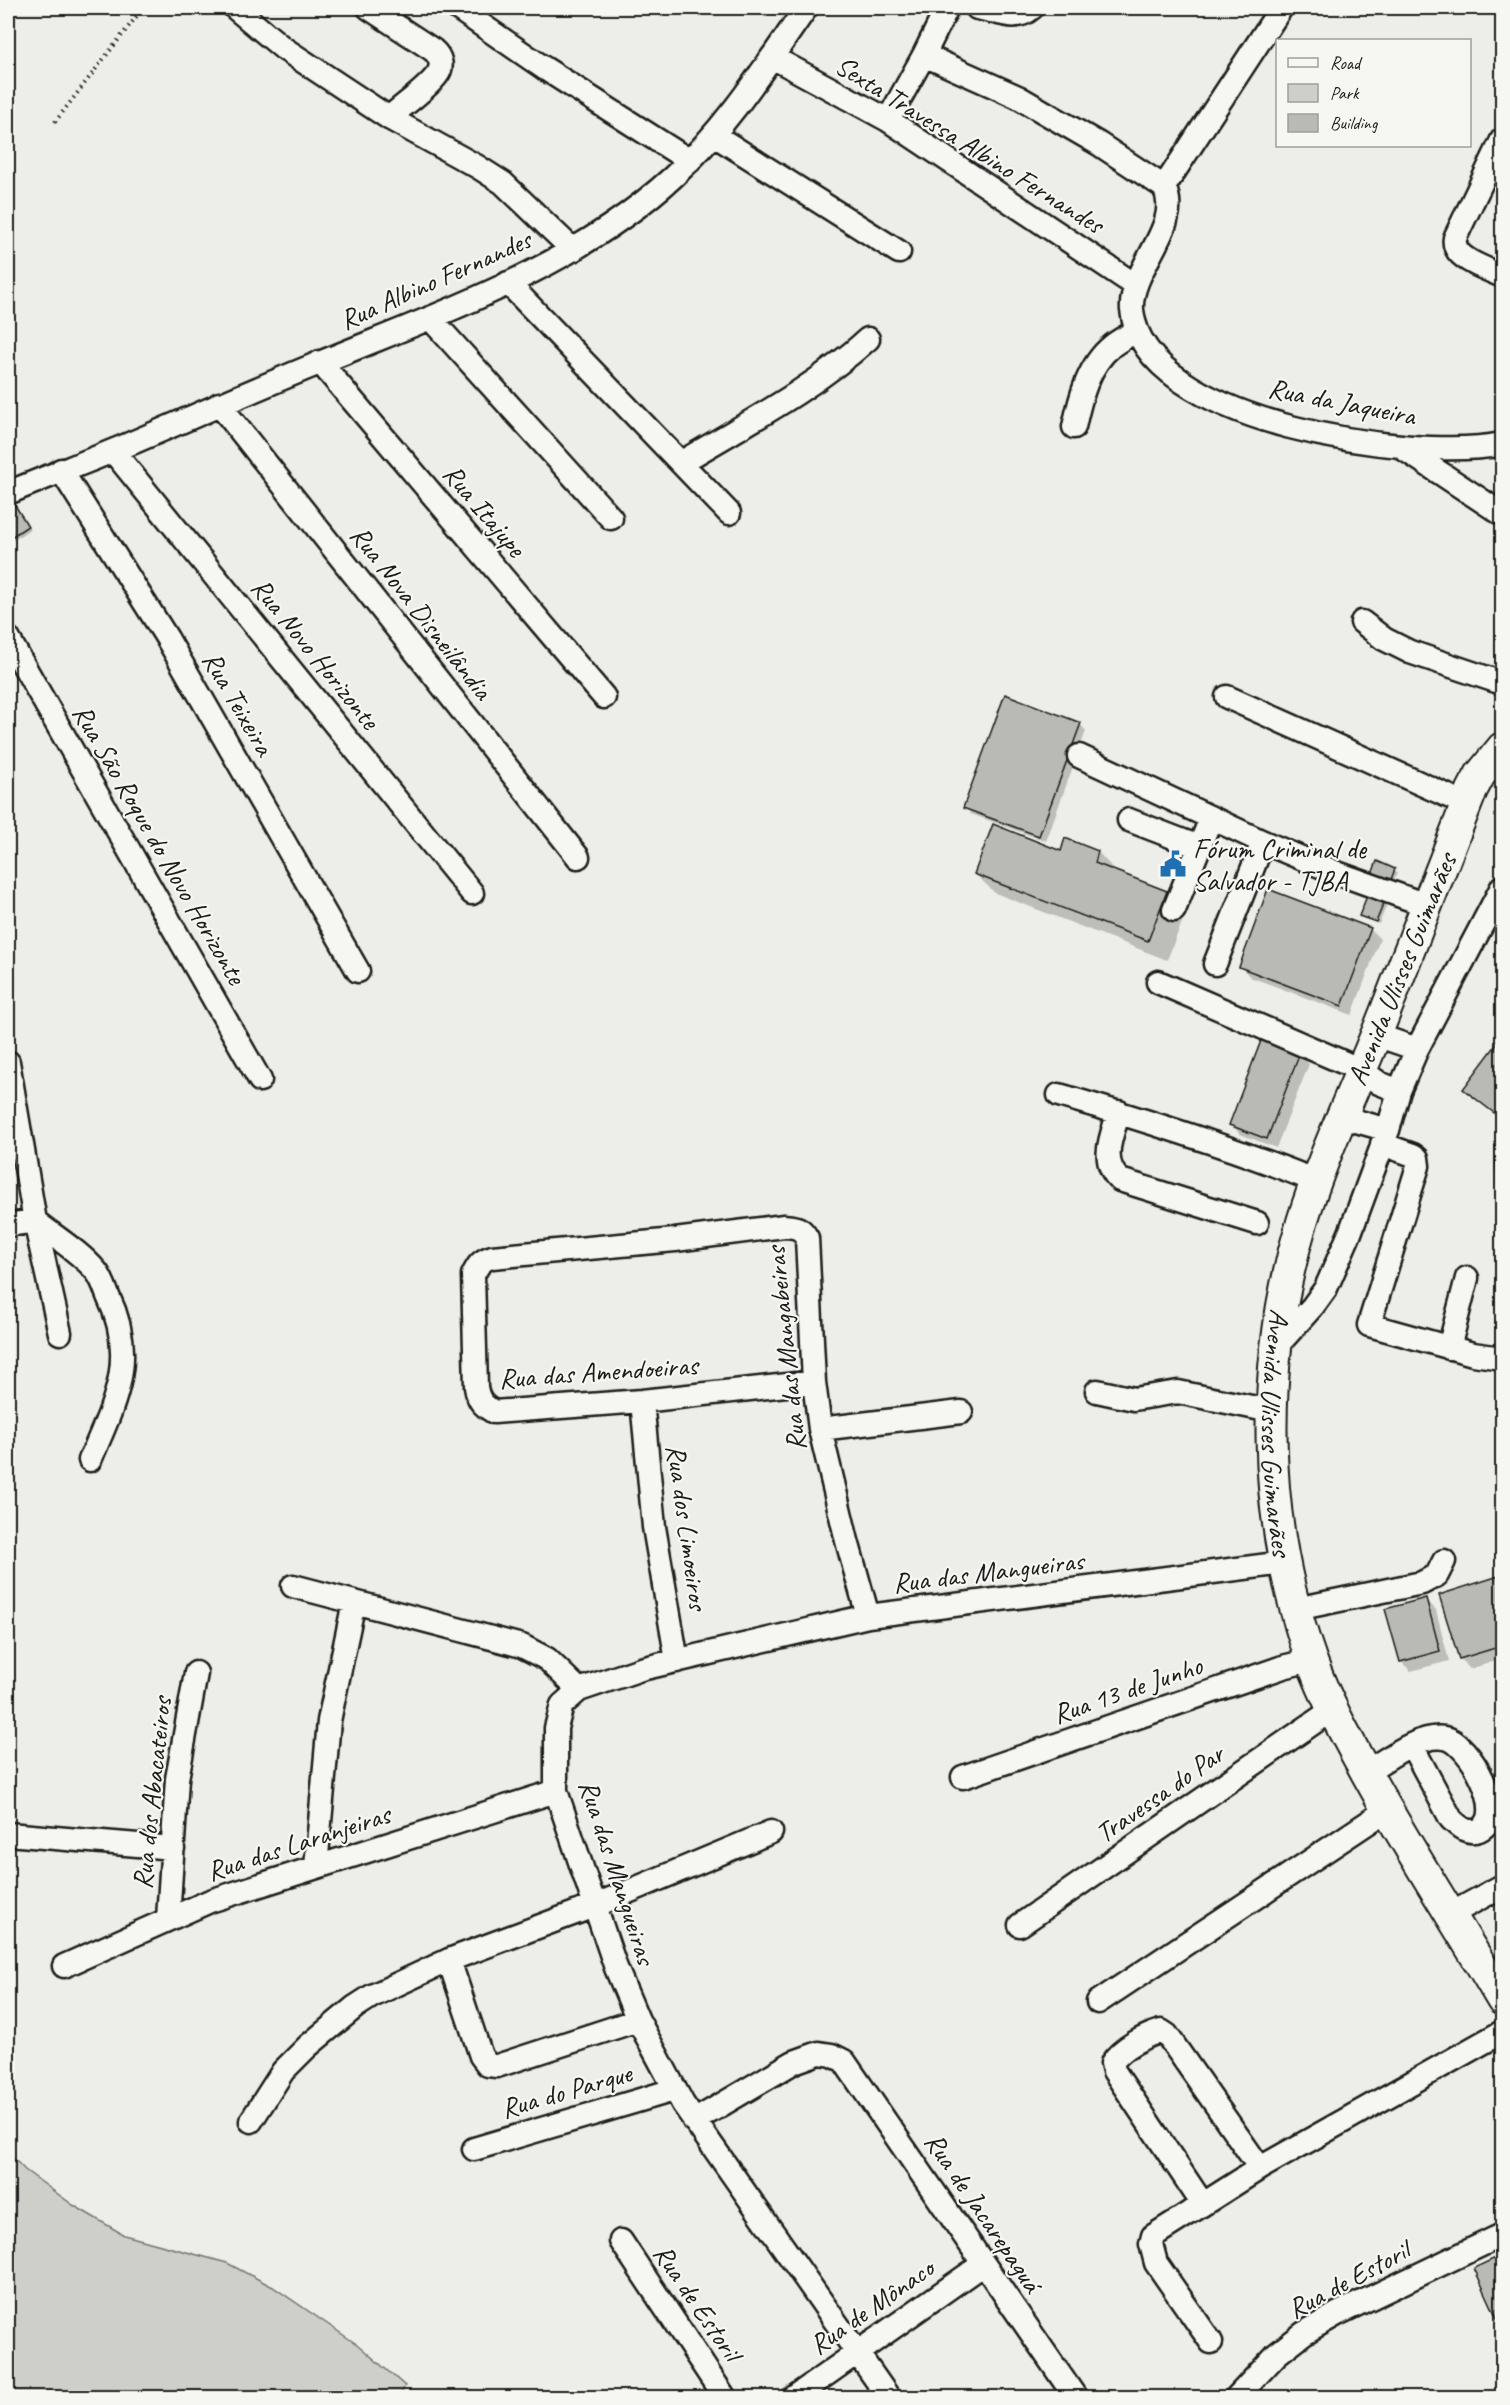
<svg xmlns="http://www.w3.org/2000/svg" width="1510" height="2405" font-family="Caveat,sans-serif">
  <rect width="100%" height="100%" fill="#edede9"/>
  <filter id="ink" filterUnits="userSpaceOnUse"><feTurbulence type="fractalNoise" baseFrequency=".0167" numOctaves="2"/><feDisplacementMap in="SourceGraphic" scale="12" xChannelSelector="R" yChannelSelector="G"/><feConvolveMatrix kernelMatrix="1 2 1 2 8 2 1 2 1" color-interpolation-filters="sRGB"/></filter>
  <g filter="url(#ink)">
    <path fill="#cececb" stroke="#757574" stroke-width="1.5" d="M8,2153L25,2170L73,2205L124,2235L227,2263L273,2287L358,2345L405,2386L399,2397H8Z"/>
    <path fill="#0003" d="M13,504L30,529L8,544V506Z
      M1080,724L1086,731L1046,841L971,814L965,807Z
      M1098,852L1117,873L1166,892L1186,912L1167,960L995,893L975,874L1062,853Z
      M1394,870L1397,873L1390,891L1374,885Z
      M1370,893L1388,902L1379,924L1361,915Z
      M1370,929L1380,939L1352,1015L1250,977L1241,967Z
      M1502,1039V1120L1465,1089Z
      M1299,1054L1309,1064L1276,1148L1240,1134L1231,1124Z
      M1497,1163H1502V1219L1501,1217Z
      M1502,1577V1659L1470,1669L1460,1659L1441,1596Z
      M1426,1600L1436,1610L1449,1661L1411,1671L1401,1662Z
      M1502,2256V2326L1476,2269Z"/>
    <path fill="#b9b9b6" stroke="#1c1c1c" stroke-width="1.5" d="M13,502L28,526L8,539V504Z
      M1005,694L1081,723L1039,836L963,808Z
      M993,824L1061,851L1065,838L1098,851L1095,863L1167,891L1148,941L974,874Z
      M1377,861L1395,869L1387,890L1369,882Z
      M1268,889L1371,928L1342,1006L1239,967Z
      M1369,891L1386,898L1376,922L1359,916Z
      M1502,1037V1119L1463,1089Z
      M1262,1038L1300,1053L1267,1139L1229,1125Z
      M1502,1161V1218H1500L1496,1162Z
      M1502,1575V1646L1459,1659L1439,1595Z
      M1426,1598L1440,1651L1400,1662L1385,1609Z
      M1502,2255V2329L1474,2268Z"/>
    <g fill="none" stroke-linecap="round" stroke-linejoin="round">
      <g stroke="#1c1c1c" stroke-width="27">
        <path id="minor" d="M235,8L283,48L389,118L478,167L503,183L573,250
          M369,8L433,50C440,56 444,66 437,75C426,90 403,105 389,118
          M457,8L544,68L690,161
          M977,8C998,11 1015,23 1032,8
          M924,55L1018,97L1099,144L1164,187C1184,226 1129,268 1132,310C1143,424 1415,462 1502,444
          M772,57L888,120L1135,285
          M888,120L924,55L947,8
          M714,135L899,252
          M1502,140L1455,238C1451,259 1486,268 1502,276
          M1164,187L1281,8
          M508,283L729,513
          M430,318L611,518
          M320,362L604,697
          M219,404L578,857
          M1074,427C1080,399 1088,365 1112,346C1119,340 1128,336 1136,331
          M1401,447L1502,514
          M113,451L472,893
          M682,462C745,424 813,389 868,339
          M61,470L167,638L358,971
          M8,493C43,478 79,465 115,450C184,421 252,390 322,362C443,312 575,267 673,177C726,128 765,67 806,8
          M1362,622L1384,639L1410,652L1502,683
          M8,638L260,1080
          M1227,697L1466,804
          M1079,756L1263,842L1337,873L1426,905
          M1129,820L1199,847
          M1174,910L1211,818
          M1215,964L1263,842
          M1158,982L1361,1070L1379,1083L1399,1091
          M1376,1035L1417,1049
          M8,1062L35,1221L60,1333
          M1059,1095C1145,1120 1232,1147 1316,1181
          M1119,1112C1112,1135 1099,1161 1120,1180L1257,1223
          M1342,1117L1388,1130
          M1382,1144L1413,1155L1417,1158L1418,1166L1369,1325L1473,1354L1502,1358
          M8,1225L35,1221C55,1237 80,1252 96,1271C102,1278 105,1288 108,1296C138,1358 115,1402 90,1460
          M1276,1347L1313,1306L1326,1288L1350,1233L1388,1130L1399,1091L1417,1049L1502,887
          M1449,1348L1467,1278
          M814,1382L642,1401L494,1412C482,1405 478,1400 476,1387L473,1275C478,1265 481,1260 492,1257L675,1240L784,1226C796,1227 801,1227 807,1238L814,1382L820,1429L847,1541L868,1616
          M1097,1391L1134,1399L1178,1392L1271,1411
          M642,1401L654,1527L677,1661
          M820,1429L961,1412
          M293,1586L522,1646L547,1659L579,1690
          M1296,1609L1422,1583L1437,1575L1444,1561
          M1366,1772C1388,1759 1418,1734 1445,1738C1469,1741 1510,1816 1479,1830C1467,1834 1459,1827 1451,1819L1412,1746
          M963,1777L1283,1667L1311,1660
          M8,1834L173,1848
          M316,1867L329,1721L354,1602
          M1451,1914L1502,1886
          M168,1919L177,1779L196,1673
          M1020,1925L1332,1710
          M449,1960L481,2056L488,2065L497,2066L638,2020
          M64,1966L210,1901L556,1791
          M1098,2002L1387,1810
          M251,2121L283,2071L308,2046L355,2007L372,1996L449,1960L594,1906L771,1832
          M694,2121L794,2062L819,2053L832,2055L844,2061L1076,2398
          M474,2149L674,2090
          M1202,2203L1114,2071L1112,2063C1121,2048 1145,2036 1161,2031L1167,2035L1260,2168
          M621,2241L725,2398
          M1211,2342L1156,2263L1151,2244L1153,2236L1260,2168L1502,2032
          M793,2398L983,2264
          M889,2398L683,2104L638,2020L616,1968L556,1791V1728L562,1705L579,1690L641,1669L868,1616L1284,1563
          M1236,2398L1277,2354L1304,2333L1337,2314L1502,2235"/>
      </g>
      <g stroke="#1c1c1c" stroke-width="34">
        <g id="major">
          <path id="s1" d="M1502,748L1480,775L1472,790C1442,865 1414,940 1384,1015C1357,1084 1324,1151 1302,1222C1259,1364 1261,1519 1311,1659C1326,1700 1347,1738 1368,1776C1410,1852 1458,1925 1502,2000"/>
        </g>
      </g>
      <path stroke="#1c1c1c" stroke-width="4" stroke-dasharray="1.5 4.5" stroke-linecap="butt" d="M55,122L143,8"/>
      <use href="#minor" stroke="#f6f6f2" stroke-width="22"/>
      <use href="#major" stroke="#f6f6f2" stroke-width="30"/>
    </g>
  </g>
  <defs>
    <g id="civic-bare" transform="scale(2.07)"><path d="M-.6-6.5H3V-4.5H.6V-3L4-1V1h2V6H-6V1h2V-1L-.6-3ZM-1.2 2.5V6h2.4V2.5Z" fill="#1f6fb2" stroke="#f6f6f2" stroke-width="2.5" paint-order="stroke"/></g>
  </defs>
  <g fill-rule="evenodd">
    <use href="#civic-bare" x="1173" y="864"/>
  </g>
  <g text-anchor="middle" stroke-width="4.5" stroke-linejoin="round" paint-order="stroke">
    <g font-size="28" fill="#1c1c1c" stroke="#f6f6f2">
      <text transform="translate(970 144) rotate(32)" y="10">Sexta Travessa Albino Fernandes</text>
      <text transform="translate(435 279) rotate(-24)" y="10">Rua Albino Fernandes</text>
      <text transform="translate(1342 401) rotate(11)" y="10">Rua da Jaqueira</text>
      <text transform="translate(485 510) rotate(50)" y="10">Rua Itajupe</text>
      <text transform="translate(422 612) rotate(52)" y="10">Rua Nova Disneilândia</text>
      <text transform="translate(316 653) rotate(51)" y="10">Rua Novo Horizonte</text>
      <text transform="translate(239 703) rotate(60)" y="10">Rua Teixeira</text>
      <text transform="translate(160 844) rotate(60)" y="10">Rua São Roque do Novo Horizonte</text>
      <text transform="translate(1401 969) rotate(-68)" y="10">Avenida Ulisses Guimarães</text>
      <text transform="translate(785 1349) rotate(-96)" y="10">Rua das Mangabeiras</text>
      <text transform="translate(598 1371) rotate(-4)" y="10">Rua das Amendoeiras</text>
      <text dy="10" stroke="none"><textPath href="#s1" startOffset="730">Avenida Ulisses Guimarães</textPath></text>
      <text transform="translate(688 1527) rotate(82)" y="10">Rua dos Limoeiros</text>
      <text transform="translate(988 1571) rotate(-7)" y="10">Rua das Mangueiras</text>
      <text transform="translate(1127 1689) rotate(-19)" y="10">Rua 13 de Junho</text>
      <text transform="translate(151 1793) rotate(-84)" y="10">Rua dos Abacateiros</text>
      <text transform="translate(1159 1793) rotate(-35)" y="10">Travessa do Par</text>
      <text transform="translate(298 1842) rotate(-18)" y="10">Rua das Laranjeiras</text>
      <text transform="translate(618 1872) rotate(72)" y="10">Rua das Mangueiras</text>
      <text transform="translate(566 2090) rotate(-16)" y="10">Rua do Parque</text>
      <text transform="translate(984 2212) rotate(56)" y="10">Rua de Jacarepaguá</text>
      <text transform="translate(1348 2279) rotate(-28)" y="10">Rua de Estoril</text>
      <text transform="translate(698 2302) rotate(56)" y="10">Rua de Estoril</text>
      <text transform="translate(871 2306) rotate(-35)" y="10">Rua de Mônaco</text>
    </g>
    <g font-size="28" fill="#1c1c1c" stroke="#f6f6f2" text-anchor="start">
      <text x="1193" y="858">Fórum Criminal de<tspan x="1193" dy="32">Salvador - TJBA</tspan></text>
    </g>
  </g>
  <rect width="1510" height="2405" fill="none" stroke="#f6f6f2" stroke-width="30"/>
  <rect x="15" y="15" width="1480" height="2375" fill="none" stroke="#1c1c1c" stroke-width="2" filter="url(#ink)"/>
  <rect x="1276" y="39" width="195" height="108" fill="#f6f6f2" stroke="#9f9f9c" stroke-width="1.5"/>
  <rect x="1288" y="58" width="30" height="9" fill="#f6f6f2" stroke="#9f9f9c" stroke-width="1.5"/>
  <text x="1330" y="69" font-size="18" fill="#1c1c1c">Road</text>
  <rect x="1288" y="84" width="30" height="18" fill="#cececb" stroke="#9f9f9c" stroke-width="1.5"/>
  <text x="1330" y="99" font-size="18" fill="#1c1c1c">Park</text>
  <rect x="1288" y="114" width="30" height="18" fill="#b9b9b6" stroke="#9f9f9c" stroke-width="1.5"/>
  <text x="1330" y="129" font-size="18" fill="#1c1c1c">Building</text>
</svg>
